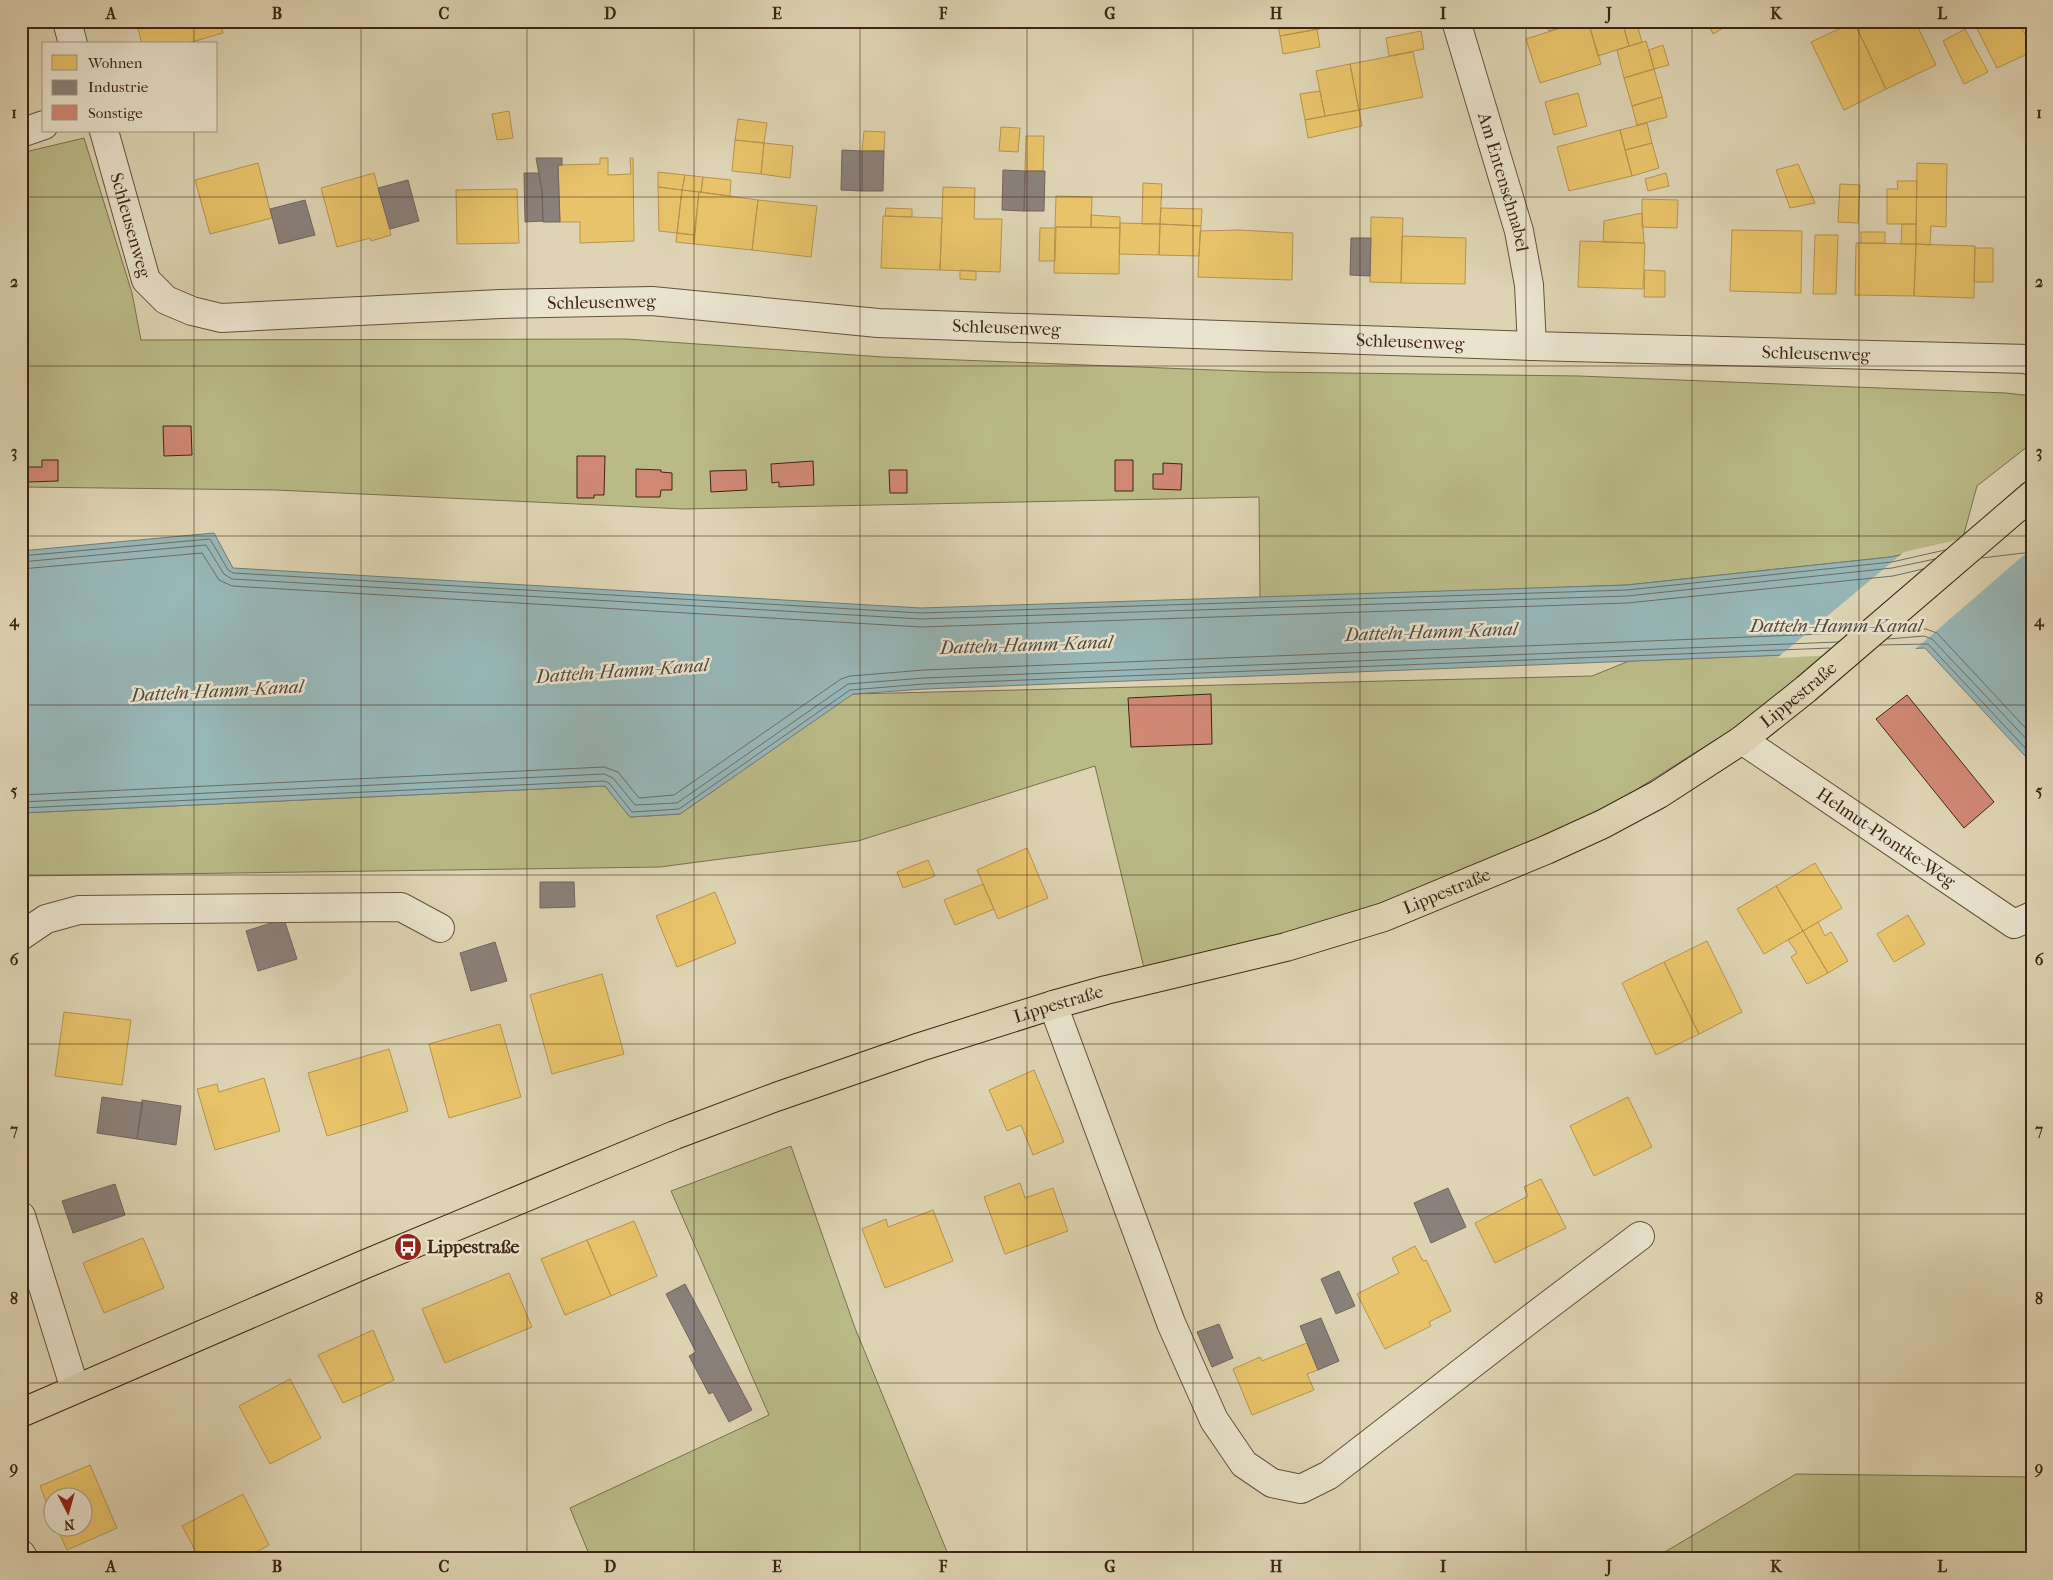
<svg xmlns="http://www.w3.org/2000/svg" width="2053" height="1580" font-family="'IM FELL French Canon',serif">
  <rect width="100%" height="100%" fill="#ded4b3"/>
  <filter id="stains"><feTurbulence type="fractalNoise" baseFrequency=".004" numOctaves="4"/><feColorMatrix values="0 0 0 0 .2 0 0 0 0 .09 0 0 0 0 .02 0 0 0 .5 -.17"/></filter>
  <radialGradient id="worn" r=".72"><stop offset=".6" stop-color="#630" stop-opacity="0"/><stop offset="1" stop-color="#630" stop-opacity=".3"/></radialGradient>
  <path fill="#baba87" stroke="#7c704e" d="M84,138L132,293L141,340L626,339L883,357L1265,372L1579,376L2006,393L2032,396V443L1977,486L1962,541L1891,557L1627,585L1260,598L1259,497L684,509L276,490L21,487V153Z
    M1831,653L1739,725L1574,829L1359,919L1146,976L1095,766L858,841L660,867L21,876V813L605,786L630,817L680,814L852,694L1592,676L1629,661Z
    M791,1146L855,1328L950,1559H591L570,1508L769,1415L671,1191Z
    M1796,1474L2032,1477V1559H1653Z"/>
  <path fill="#97b6b7" stroke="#737c76" d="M214,533L233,568L921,608L1627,585L1891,557L1962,541L2032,533V756L2026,757L1925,648L1786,655L925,689L853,694L680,814L630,817L605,786L21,813V551Z"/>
  <path fill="#ded4b3" d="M2032,531V548L1913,651L1777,658L1904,552L1961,539Z"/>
  <path fill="#e9c46a" stroke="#b69450" d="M136,21H220L223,33L185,44H142Z
    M1277,21H1330L1331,27L1280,36Z
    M1546,21H1582L1549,31Z
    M1582,21H1588L1601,64L1540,83L1526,39Z
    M1588,21H1622L1629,46L1598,56Z
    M1622,21H1636L1642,42L1629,46Z
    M1707,21H1735L1713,34Z
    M1915,21L1936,65L1886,89L1854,22Z
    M1973,21H2018L2032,47V52L1997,68Z
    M1854,22L1886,89L1844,110L1811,42Z
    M1317,29L1320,47L1283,54L1280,36Z
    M1965,29L1988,72L1964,84L1943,41Z
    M1421,31L1424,49L1389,56L1386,38Z
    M1646,41L1654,69L1624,78L1617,50Z
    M1663,45L1669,65L1654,69L1649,50Z
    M1413,52L1423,97L1359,110L1350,64Z
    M1350,64L1359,110L1325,116L1316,71Z
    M1654,69L1662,97L1632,106L1624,78Z
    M1320,91L1325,116L1305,120L1300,94Z
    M1578,93L1587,126L1554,135L1545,102Z
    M1662,97L1667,117L1637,125L1632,106Z
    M1359,110L1362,126L1308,138L1305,120Z
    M509,111L513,138L497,140L492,114Z
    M738,119L767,123L764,143L735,140Z
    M1647,123L1652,143L1625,150L1620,130Z
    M1001,127L1020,128L1018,152L999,151Z
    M1620,130L1632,176L1569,191L1557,147Z
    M864,131L885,132L884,151H862Z
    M1026,136H1044L1043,171H1025Z
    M735,140L764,143L761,174L732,171Z
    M764,143L793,146L790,178L761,174Z
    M1652,143L1659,168L1632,176L1625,150Z
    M600,158H608V175L631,174L630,158H633L634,241L580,243V222H560L558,165L600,164Z
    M258,163L272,218L210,234L195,180Z
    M1917,163L1947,164L1946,227L1931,226L1930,245L1916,244Z
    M1798,164L1815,203L1790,208L1776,170Z
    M658,172L685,175L682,190L658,187Z
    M374,173L391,235L371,241L370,238L337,247L321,188Z
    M1666,173L1669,186L1648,191L1645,179Z
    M685,175L703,177L701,192L682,190Z
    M703,177L731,180L730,196L701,192Z
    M1897,181H1917L1916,224H1887V189H1898Z
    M1143,183L1162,184L1160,224H1142Z
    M1840,184L1860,185L1858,223L1838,222Z
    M658,187L682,190L677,233L659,231Z
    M943,187L975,188L974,219H1002L1000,272L940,270Z
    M517,189L519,243L457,244L456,190Z
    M682,190L699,192L694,235L677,233Z
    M699,192L758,200L752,250L694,244Z
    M1056,196L1092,197L1091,227H1055Z
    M1642,199L1678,200L1677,228L1642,227Z
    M758,200L817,206L811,257L752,250Z
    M886,208L912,209V217L885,216Z
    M1161,208L1202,209L1201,226L1160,224Z
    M1642,213L1644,243L1603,242L1604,221Z
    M1091,215L1120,217V228L1091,227Z
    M883,216L942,218L940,270L881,268Z
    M1371,217L1403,218L1401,283L1370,282Z
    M1120,223L1160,224L1159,255L1119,254Z
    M1160,224L1201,226L1199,256L1159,255Z
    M1902,224H1916V244H1901Z
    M1055,227L1120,228L1119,274L1054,273Z
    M1040,228H1056L1055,261H1039Z
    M1239,230L1293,233L1292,280L1198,277L1200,231Z
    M1732,230L1802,231L1801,293L1730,291Z
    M1861,232H1885V243H1861Z
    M677,233L694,235V244L676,242Z
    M1815,235H1838L1836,294H1813Z
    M1402,236L1466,238L1465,284L1401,283Z
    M1580,241L1645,243L1643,289L1578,287Z
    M1856,243L1916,244L1914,296L1855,295Z
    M1916,244L1975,246L1974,298L1914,296Z
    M2029,246H2032V299H2028Z
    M1975,248H1993V282H1974Z
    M960,270L976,271V280L960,279Z
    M1645,270L1665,271V297H1644Z
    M1027,848L1048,898L998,919L977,870Z
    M928,860L935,876L903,888L897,872Z
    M1815,863L1842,908L1803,931L1776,886Z
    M983,884L994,909L955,925L944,900Z
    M1776,886L1803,931L1764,954L1737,909Z
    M715,892L736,943L677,967L656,916Z
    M1908,915L1925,944L1894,962L1877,934Z
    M1818,922L1825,936L1831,932L1848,961L1828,973L1803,931Z
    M1803,931L1828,973L1807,984L1791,957L1797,953L1788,940Z
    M1707,941L1742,1012L1699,1034L1664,962Z
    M1664,962L1699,1034L1656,1055L1622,983Z
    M602,974L624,1054L552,1074L530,995Z
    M64,1012L131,1020L122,1085L55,1076Z
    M500,1024L521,1097L449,1118L429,1044Z
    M389,1049L408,1111L327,1136L308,1073Z
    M1034,1070L1064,1142L1033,1155L1021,1125L1007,1131L989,1090Z
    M264,1078L280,1131L215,1150L197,1089L217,1084L219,1092Z
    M1628,1097L1652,1147L1594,1176L1570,1126Z
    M1541,1179L1566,1228L1495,1263L1475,1223L1528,1196L1524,1187Z
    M1020,1183L1025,1198L1053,1188L1068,1231L1005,1254L984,1197Z
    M933,1210L953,1261L885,1288L862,1229L886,1219L888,1227Z
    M634,1221L657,1276L611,1296L587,1240Z
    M143,1238L164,1288L104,1313L83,1263Z
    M587,1240L611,1296L565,1315L541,1259Z
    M1415,1246L1423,1261L1426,1260L1451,1311L1429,1322L1431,1326L1385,1349L1357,1294L1399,1273L1392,1258Z
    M509,1273L532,1327L445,1363L422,1309Z
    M373,1330L394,1380L343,1403L318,1355Z
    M1307,1343L1318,1370L1307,1374L1314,1390L1252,1415L1233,1369L1260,1357L1262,1361Z
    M290,1379L321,1438L270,1464L239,1406Z
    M90,1465L117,1528L67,1550L57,1528H82V1498H52V1516L40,1486Z
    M243,1494L269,1545L244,1559H200L182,1526Z"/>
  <path fill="#8a817c" stroke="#73655d" d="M842,150L862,151V191L841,190Z
    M862,151H884L883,191H862Z
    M536,158H562V165H558L560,222H543L542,191Z
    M1003,170L1025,171L1024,211L1002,210Z
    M1025,171H1045L1044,211H1024Z
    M524,173H539L542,191L543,221L525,222Z
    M408,180L419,221L390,229L378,188Z
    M305,200L315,235L279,244L270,209Z
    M1351,238H1371L1370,276L1350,275Z
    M540,882H574L575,907L540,908Z
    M284,919L297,959L258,971L246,931Z
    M495,942L507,981L471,991L460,953Z
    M102,1097L143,1103L137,1139L97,1133Z
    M142,1100L181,1106L176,1145L137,1139Z
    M115,1184L125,1215L73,1233L62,1201Z
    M1448,1188L1466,1227L1431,1243L1414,1203Z
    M1339,1271L1355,1306L1336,1314L1321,1279Z
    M685,1284L752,1410L729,1422L713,1392L709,1394L689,1356L696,1352L666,1294Z
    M1321,1318L1339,1361L1318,1370L1300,1326Z
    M1219,1324L1233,1358L1212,1367L1197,1332Z"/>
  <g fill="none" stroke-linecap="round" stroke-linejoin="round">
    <path stroke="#6a6e66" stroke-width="1" d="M21,556L210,539L228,570L233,573L921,613L1627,590L1892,562L1945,550
      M1982,558L2032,552
      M21,562L206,545L224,574L232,579L921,619L1627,596L1892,568L1935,559
      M21,569L202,553L219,580L232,586L921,627L1627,603L1893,576L1923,569
      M1897,630L1926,629L1937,633L2032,735
      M1888,639L1924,636L1932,639L2032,745
      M1880,645L1928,644L2028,751L2032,752
      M21,795L604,767L618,772L639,798L674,795L841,679L850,676L924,670L1848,633
      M21,802L604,774L613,778L635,805L677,803L848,684L924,678L1838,642
      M21,808L604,781L609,783L632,812L679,809L850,690L924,684L1830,648"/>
  </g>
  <path fill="#d08875" stroke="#3e2515" d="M163,426H191L192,455L164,456Z
    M577,456H605L604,495H594V498H577Z
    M42,460H58V481L27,482L26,467H42Z
    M1115,460H1133V491H1115Z
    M813,461L814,485L779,487V482L772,483L771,464Z
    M1163,463L1182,464L1181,490L1153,489V474H1163Z
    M636,469L661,470V472L672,473V490H661L660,497H636Z
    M746,470L747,490L711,492L710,471Z
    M889,470H907V493H890Z
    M1211,694L1212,744L1131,747L1128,698Z
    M1907,695L1994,802L1964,828L1876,719Z"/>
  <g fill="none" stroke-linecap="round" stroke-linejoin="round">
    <g stroke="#66513c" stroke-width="30">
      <g id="minor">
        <path d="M67,21L73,44"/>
        <path id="s1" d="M1456,21L1519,231L1529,285L1532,346"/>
        <path id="s2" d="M104,131L146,280L166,300L192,311L221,318L500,304L652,301L878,323L1532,346L2028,359L2032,362"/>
        <path d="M21,133L44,125"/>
        <path id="s3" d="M1742,740L2014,924L2032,916"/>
        <path d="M21,936L46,919L79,910L401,907L440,928"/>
        <path d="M1053,1005L1171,1323L1214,1420L1244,1464L1272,1483L1301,1489L1329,1475L1529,1320L1640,1236"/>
        <path d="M21,1216L75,1389"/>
        <path d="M21,1554L24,1559"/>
      </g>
    </g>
    <g stroke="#3e2515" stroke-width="30">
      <g id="major">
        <path id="s4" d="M21,1413L363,1265L675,1135L776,1097L920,1047L1053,1005L1106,990L1286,947L1384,917L1546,850L1603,824L1659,794L1742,740L1806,689L2032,495"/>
      </g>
    </g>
    <use href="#minor" stroke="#eae3ce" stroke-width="28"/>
    <use href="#major" stroke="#ded4b3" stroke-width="28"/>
  </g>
  <path fill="none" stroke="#3e2515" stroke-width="1" stroke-opacity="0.55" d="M194,21V44M361,21V1559M527,21V1559M694,21V1559M860,21V1559M1027,21V1559M1193,21V1559M1360,21V1559M1526,21V1559M1692,21V1559M1859,21V1559M194,131V1559M21,197H2032M21,366H2032M21,536H2032M21,705H2032M21,875H2032M21,1044H2032M21,1214H2032M21,1383H2032"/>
  <defs>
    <g id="bus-disc" transform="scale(1.4375)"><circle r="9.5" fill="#8f2418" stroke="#eae3ce"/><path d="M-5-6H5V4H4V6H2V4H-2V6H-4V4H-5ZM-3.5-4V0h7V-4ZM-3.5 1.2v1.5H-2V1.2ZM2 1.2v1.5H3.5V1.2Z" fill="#fff"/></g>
  </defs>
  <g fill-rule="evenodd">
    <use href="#bus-disc" x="408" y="1247"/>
  </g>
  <g text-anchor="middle" stroke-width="5" stroke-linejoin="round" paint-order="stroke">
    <g font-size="18" fill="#3e2515" stroke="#eae3ce">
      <text dy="6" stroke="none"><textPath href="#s1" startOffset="168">Am Entenschnabel</textPath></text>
      <text dy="6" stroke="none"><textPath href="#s2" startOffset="98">Schleusenweg</textPath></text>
      <text dy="6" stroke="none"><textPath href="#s2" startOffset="622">Schleusenweg</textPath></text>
      <text dy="6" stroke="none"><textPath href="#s2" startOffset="1028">Schleusenweg</textPath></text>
      <text dy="6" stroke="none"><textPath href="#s2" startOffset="1432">Schleusenweg</textPath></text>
      <text dy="6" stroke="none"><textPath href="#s2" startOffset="1838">Schleusenweg</textPath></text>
      <text dy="6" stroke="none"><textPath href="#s4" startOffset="1926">Lippestraße</textPath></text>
      <text dy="6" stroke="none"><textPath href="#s3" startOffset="174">Helmut-Plontke-Weg</textPath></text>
      <text dy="6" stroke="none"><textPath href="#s4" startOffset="1521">Lippestraße</textPath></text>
      <text dy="6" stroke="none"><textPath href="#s4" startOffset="1116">Lippestraße</textPath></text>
    </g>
    <g font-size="18" font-weight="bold" fill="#3e2515" stroke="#eae3ce" text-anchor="start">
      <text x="427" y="1253">Lippestraße</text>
    </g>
    <g font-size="19" font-style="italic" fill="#54493e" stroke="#eae3ce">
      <text x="1836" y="632">Datteln-Hamm-Kanal</text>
      <text transform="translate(1431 631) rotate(-2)" y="7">Datteln-Hamm-Kanal</text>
      <text transform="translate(1026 644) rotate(-2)" y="7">Datteln-Hamm-Kanal</text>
      <text transform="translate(622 670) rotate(-4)" y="7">Datteln-Hamm-Kanal</text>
      <text transform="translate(217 690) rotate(-3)" y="7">Datteln-Hamm-Kanal</text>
    </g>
  </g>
  <rect width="2053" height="1580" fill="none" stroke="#ded4b3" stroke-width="55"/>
  <rect x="42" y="42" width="175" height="90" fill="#eae3ce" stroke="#a59784"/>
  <rect x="52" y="55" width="25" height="15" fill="#e9c46a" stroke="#a59784"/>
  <text x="88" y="68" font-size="15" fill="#3e2515">Wohnen</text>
  <rect x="52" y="80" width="25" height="15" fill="#8a817c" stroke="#a59784"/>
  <text x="88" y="92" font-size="15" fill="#3e2515">Industrie</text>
  <rect x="52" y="105" width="25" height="15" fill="#d08875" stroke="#a59784"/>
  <text x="88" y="118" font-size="15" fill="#3e2515">Sonstige</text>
  <g transform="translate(68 1512) rotate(174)"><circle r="24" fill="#eae3ce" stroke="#a59784"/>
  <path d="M0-4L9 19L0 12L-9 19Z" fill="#8f2418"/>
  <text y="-8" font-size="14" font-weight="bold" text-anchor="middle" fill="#3e2515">N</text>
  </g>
  <rect x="28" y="28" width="1998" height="1524" fill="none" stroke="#3e2515" stroke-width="2"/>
  <g font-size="16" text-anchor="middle" font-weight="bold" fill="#3e2515">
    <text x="111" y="19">A</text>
    <text x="277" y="19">B</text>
    <text x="444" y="19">C</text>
    <text x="610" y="19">D</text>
    <text x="777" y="19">E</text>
    <text x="943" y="19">F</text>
    <text x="1110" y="19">G</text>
    <text x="1276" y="19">H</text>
    <text x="1443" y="19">I</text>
    <text x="1609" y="19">J</text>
    <text x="1776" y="19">K</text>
    <text x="1942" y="19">L</text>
    <text x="14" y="118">1</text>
    <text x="2039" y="118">1</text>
    <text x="14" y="287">2</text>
    <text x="2039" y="287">2</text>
    <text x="14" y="457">3</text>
    <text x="2039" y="457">3</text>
    <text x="14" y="626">4</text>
    <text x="2039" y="626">4</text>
    <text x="14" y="796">5</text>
    <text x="2039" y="796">5</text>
    <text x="14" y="965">6</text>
    <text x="2039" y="965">6</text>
    <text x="14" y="1135">7</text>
    <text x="2039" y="1135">7</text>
    <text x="14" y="1304">8</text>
    <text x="2039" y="1304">8</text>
    <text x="14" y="1473">9</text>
    <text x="2039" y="1473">9</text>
    <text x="111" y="1572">A</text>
    <text x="277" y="1572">B</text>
    <text x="444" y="1572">C</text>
    <text x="610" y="1572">D</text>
    <text x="777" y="1572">E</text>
    <text x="943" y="1572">F</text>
    <text x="1110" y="1572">G</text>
    <text x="1276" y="1572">H</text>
    <text x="1443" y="1572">I</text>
    <text x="1609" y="1572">J</text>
    <text x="1776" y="1572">K</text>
    <text x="1942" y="1572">L</text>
  </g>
  <rect width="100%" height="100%" filter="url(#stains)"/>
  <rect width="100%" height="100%" fill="url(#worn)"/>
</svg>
